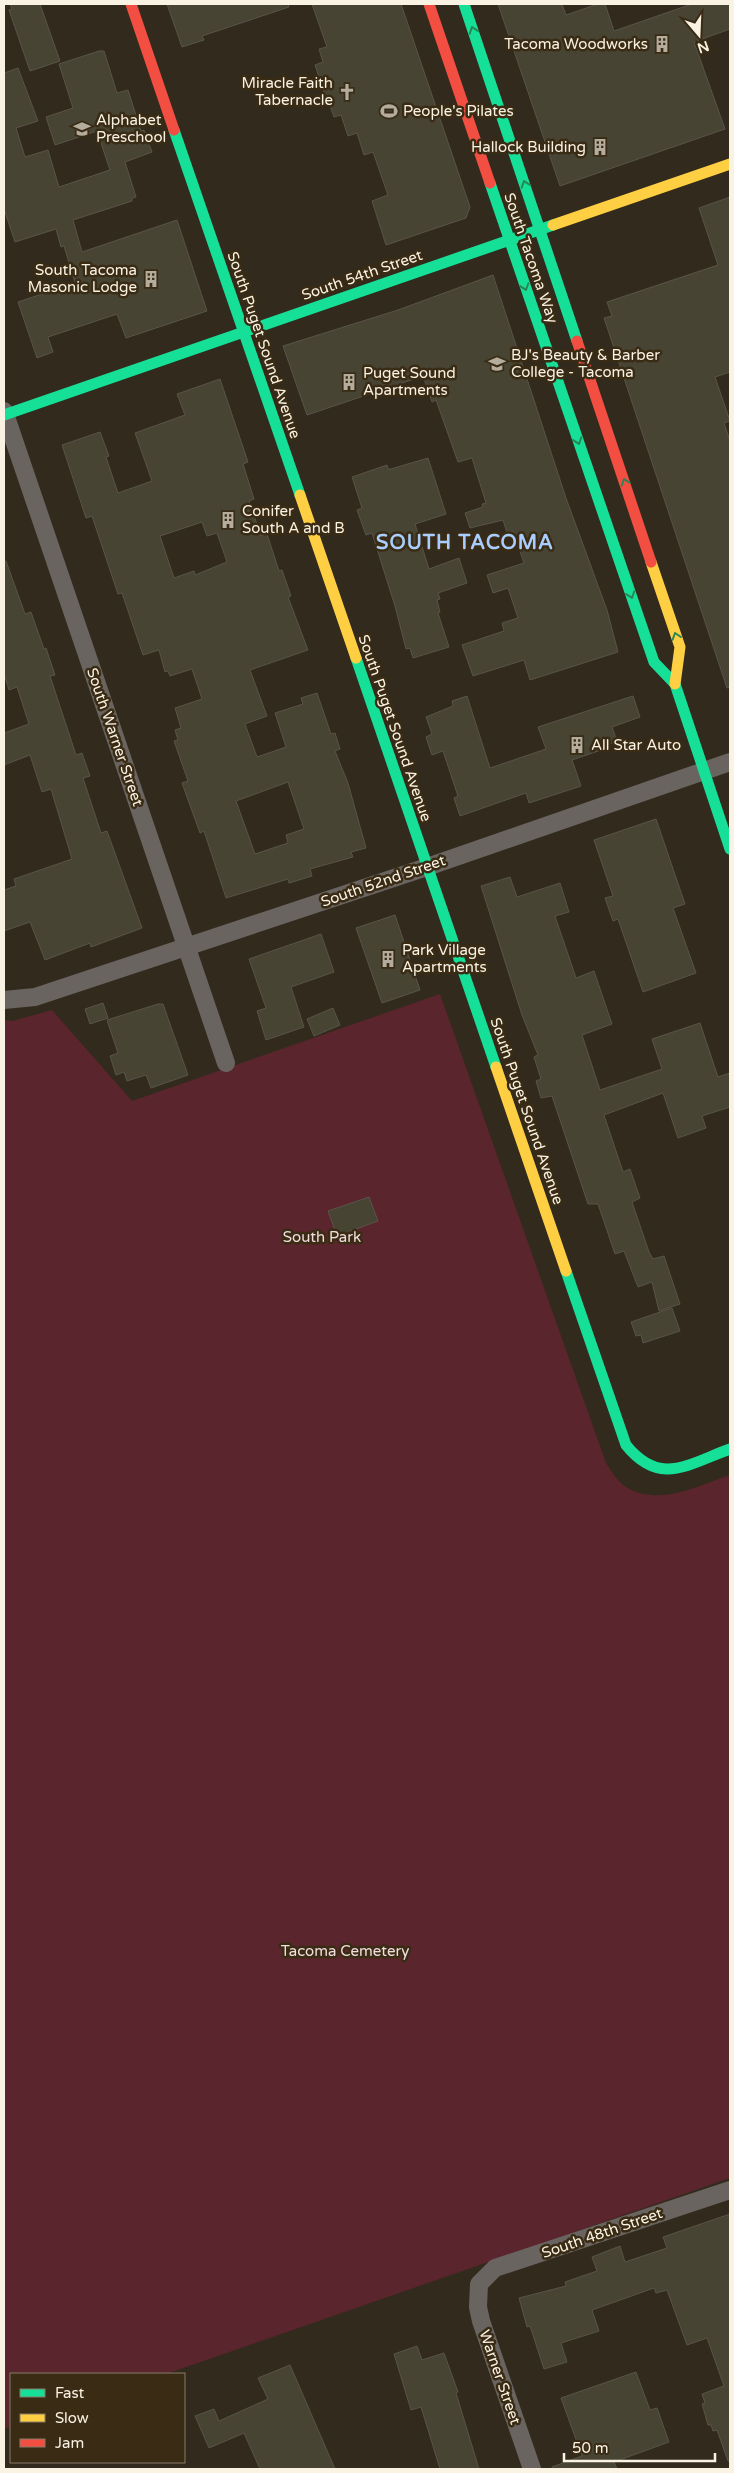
<svg xmlns="http://www.w3.org/2000/svg" width="734" height="2473" font-family="'Varela Round',sans-serif">
  <rect width="100%" height="100%" fill="#322a1c"/>
  <path fill="#5b252d" d="M440,994L606,1463C611,1471 618,1482 626,1487C659,1507 697,1486 730,1475V2178L166,2374H11V2427L4,2429V1020L12,1021L52,1010L132,1101Z"/>
  <path fill="#474434" stroke="#585449" fill-rule="evenodd" d="M10,4H40L60,61L30,71L9,10L12,9Z
    M167,4H288L289,7L202,36L204,40L182,47Z
    M312,4H401L470,207L466,218L386,245L372,201L388,195L373,152L364,155L357,133L348,136L341,115L334,117L326,95H325L315,65L323,62L319,49L327,47Z
    M498,4H562L566,15L598,4H605L614,31L692,4H730V29L694,42L725,129L560,186Z
    M99,51H104L117,93L128,90L141,131L144,130L152,152L125,162L136,197L132,198V201L73,220L82,252L177,220L207,311L126,338L117,314L48,337L53,352L37,358L18,302L75,283L64,246L61,247L56,229L15,242L4,209V73L18,68L38,121L16,128L25,157L48,150L59,187L110,170L97,131L55,145L46,117L73,108L59,64Z
    M730,197V372L715,377L730,421L724,423L730,441V687L727,688L604,318L612,316L607,302L718,265L699,208Z
    M493,275L566,498L607,610L618,652L530,680L524,660L473,676L462,645L504,631L502,623L518,618L508,588L493,593L487,575L524,563L513,531L507,533L503,520L470,528L465,513L483,507L482,504L486,503L472,458L458,462L436,400L432,402L423,376L307,415L283,346L398,310Z
    M220,379L248,462L243,464L254,499L249,501L261,536L267,534L279,571L282,570L291,596L288,597L308,650L250,670L267,716L245,724L257,757L286,747L275,713L303,704L301,698L317,693L331,734L335,733L340,749L335,751L348,783L366,848L351,852L353,857L310,869L312,876L289,883L288,879L226,898L204,831L200,833L182,783L188,781L174,741L178,740L175,730L181,728L175,708L202,699L192,669L170,676L168,671L165,672L159,650L143,655L122,593L118,594L92,516L86,518L62,445L100,432L109,456L106,457L118,493L152,481L135,433L185,415L177,394ZM202,522L207,536L217,533L227,562L195,575L194,571L174,578L160,536ZM288,782L304,829L286,835L288,843L255,854L236,801Z
    M428,458L446,514L415,524L429,569L459,558L467,583L438,593L440,599L437,600L440,612L438,613L449,647L413,658L410,648L406,649L395,606L372,533L366,535L357,510L362,508L352,477L387,465L388,469H391Z
    M4,561H6L25,614L31,612L44,649L46,648L55,675L50,676L76,755L82,753L90,776L83,778L101,833L107,831L142,928L91,947L90,943L45,960L30,922L4,931V890L16,886L14,879L72,859L51,789L42,792L30,755L4,765V733L29,724L17,687L9,690L4,673Z
    M467,696L490,768L546,749L538,727L633,696L640,717L612,727L617,741L609,744L610,747L572,760L581,786L529,803L526,793L460,816L454,798L458,796L443,751L432,755L426,737L432,734L426,717L453,706L452,701Z
    M656,819L685,904L673,908L696,973L643,992L618,919L613,921L605,898L613,896L594,840Z
    M510,877L517,897L560,883L569,912L555,916L576,978L594,971L612,1024L582,1035L600,1090L662,1069L652,1039L700,1023L718,1077L730,1073V1107L702,1116L706,1128L678,1138L663,1093L604,1115L623,1172L630,1169L640,1198L632,1202L649,1252L653,1259L664,1256L680,1304L659,1311L652,1282L638,1287L624,1251L615,1254L598,1204H588L552,1096L541,1098L536,1081L541,1079L534,1057L538,1055L522,1015L481,886Z
    M395,915L420,990L382,1003L356,928Z
    M321,934L334,972L291,987L304,1027L266,1040L257,1011L266,1008L249,959Z
    M103,1003L108,1018L90,1024L85,1009Z
    M158,1004H163L188,1075L151,1088L146,1075L127,1081L124,1072L116,1075L110,1056L118,1053L107,1020Z
    M333,1008L340,1025L314,1036L307,1019Z
    M369,1197L378,1221L337,1236L328,1211Z
    M672,1308L680,1331L643,1343L641,1335L636,1336L631,1322Z
    M730,2214V2461H728L717,2430L713,2431L711,2425H708L702,2404L705,2403L702,2394L724,2386L707,2338L687,2345L667,2290L656,2293L654,2288L592,2310L599,2331L561,2343L567,2362L544,2369L530,2326L527,2327L519,2298L566,2286L565,2282L597,2271L592,2257L620,2246L625,2262L667,2248L663,2237Z
    M417,2346L422,2360L444,2353L458,2392L456,2393L479,2469H440L421,2407L411,2410L394,2354Z
    M290,2365L335,2469H260L244,2433L209,2448L195,2416L214,2409L219,2421L268,2399L258,2378Z
    M636,2372L650,2410L657,2408L669,2442L614,2462L617,2469H552V2467L582,2456L561,2398Z"/>
  <g fill="none" stroke-linecap="round" stroke-linejoin="round">
    <path stroke="#696460" stroke-width="18" d="M4,411L226,1063
      M4,1000L35,997L427,867L730,762
      M532,2469L481,2321L478,2307L479,2284L495,2268L730,2190"/>
    <path stroke="#16e098" stroke-width="11" d="M464,4L577,341
      M174,130L300,495
      M490,183L654,662L675,684L730,849
      M4,415L553,225
      M356,658L496,1067
      M566,1271L626,1445C660,1487 688,1464 730,1449"/>
    <path stroke="#ffcf43" stroke-width="11" d="M553,225L730,164
      M300,495L356,658
      M651,562L680,647L675,684
      M496,1067L566,1271"/>
    <path stroke="#f24e42" stroke-width="11" d="M131,4L174,130
      M429,4L490,183
      M577,341L651,562"/>
  </g>
  <defs><path id="oneway-chevron" d="M-2-3.5L2.5 0L-2 3.5" fill="none" stroke-width="1.6" stroke-linecap="round" stroke-linejoin="round" transform="scale(1.25)"/></defs>
  <g stroke="#288656">
    <use href="#oneway-chevron" transform="translate(473 30) rotate(-109)"/>
    <use href="#oneway-chevron" transform="translate(525 184) rotate(-109)"/>
    <use href="#oneway-chevron" transform="translate(525 287) rotate(71)"/>
    <use href="#oneway-chevron" transform="translate(578 441) rotate(71)"/>
    <use href="#oneway-chevron" transform="translate(625 482) rotate(-108)"/>
    <use href="#oneway-chevron" transform="translate(631 595) rotate(71)"/>
    <use href="#oneway-chevron" transform="translate(676 636) rotate(-108)"/>
  </g>
  <defs>
    <g id="building-bare" transform="scale(1.35)"><path d="M-4-6H4V6H1V3H-1V6H-4ZM-2.5-4.3h1.7v1.8h-1.7ZM.8-4.3h1.7v1.8H.8ZM-2.5-1h1.7V.8h-1.7ZM.8-1h1.7V.8H.8Z" fill="#b4ac9d" stroke="#3a2c14" stroke-width="2.5" paint-order="stroke"/></g>
    <g id="church-bare" transform="scale(1.35)"><path d="M-1.2-6h2.4v3.5h3.3v2.4h-3.3V6h-2.4V-.1h-3.3v-2.4h3.3Z" fill="#b4ac9d" stroke="#3a2c14" stroke-width="2.5" paint-order="stroke"/></g>
    <g id="stadium-bare" transform="scale(1.35)"><path d="M0-5a6.5 5 0 1 0 0 10a6.5 5 0 1 0 0-10ZM-3.5-1.8h7v3.6h-7Z" fill="#b4ac9d" stroke="#3a2c14" stroke-width="2.5" paint-order="stroke"/></g>
    <g id="school-bare" transform="scale(1.35)"><path d="M0-5L7-2L0 1L-7-2ZM-4 1L0 2.5L4 1V4Q0 6-4 4Z" fill="#b4ac9d" stroke="#3a2c14" stroke-width="2.5" paint-order="stroke"/></g>
    <g id="university-bare" transform="scale(1.35)"><path d="M0-5L7-2L0 1L-7-2ZM-4 1L0 2.5L4 1V4Q0 6-4 4Z" fill="#b4ac9d" stroke="#3a2c14" stroke-width="2.5" paint-order="stroke"/></g>
  </defs>
  <g fill-rule="evenodd">
    <use href="#building-bare" x="662" y="44"/>
    <use href="#church-bare" x="347" y="92"/>
    <use href="#stadium-bare" x="389" y="111"/>
    <use href="#school-bare" x="82" y="129"/>
    <use href="#building-bare" x="600" y="147"/>
    <use href="#building-bare" x="151" y="279"/>
    <use href="#university-bare" x="497" y="364"/>
    <use href="#building-bare" x="349" y="382"/>
    <use href="#building-bare" x="228" y="520"/>
    <use href="#building-bare" x="577" y="745"/>
    <use href="#building-bare" x="388" y="959"/>
  </g>
  <g text-anchor="middle" stroke-width="5" stroke-linejoin="round" paint-order="stroke">
    <g font-size="15" fill="#faf2e3" stroke="#3a2c14" text-anchor="start">
      <text x="648" y="49" text-anchor="end">Tacoma Woodworks</text>
      <text x="333" y="88" text-anchor="end">Miracle Faith<tspan x="333" dy="17">Tabernacle</tspan></text>
      <text x="403" y="116">People's Pilates</text>
      <text x="96" y="125">Alphabet<tspan x="96" dy="17">Preschool</tspan></text>
      <text x="586" y="152" text-anchor="end">Hallock Building</text>
      <text x="137" y="275" text-anchor="end">South Tacoma<tspan x="137" dy="17">Masonic Lodge</tspan></text>
      <text x="511" y="360">BJ's Beauty &amp; Barber<tspan x="511" dy="17">College - Tacoma</tspan></text>
      <text x="363" y="378">Puget Sound<tspan x="363" dy="17">Apartments</tspan></text>
      <text x="242" y="516">Conifer<tspan x="242" dy="17">South A and B</tspan></text>
      <text x="591" y="750">All Star Auto</text>
      <text x="402" y="955">Park Village<tspan x="402" dy="17">Apartments</tspan></text>
    </g>
    <g font-size="15" fill="#faf2e3" stroke="#3a2c14">
      <text transform="translate(531 258) rotate(71)" y="5">South Tacoma Way</text>
      <text transform="translate(362 275) rotate(-19)" y="5">South 54th Street</text>
      <text transform="translate(264 345) rotate(71)" y="5">South Puget Sound Avenue</text>
      <text transform="translate(395 728) rotate(71)" y="5">South Puget Sound Avenue</text>
      <text transform="translate(115 737) rotate(71)" y="5">South Warner Street</text>
      <text transform="translate(383 881) rotate(-19)" y="5">South 52nd Street</text>
      <text transform="translate(527 1111) rotate(71)" y="5">South Puget Sound Avenue</text>
      <text transform="translate(602 2233) rotate(-19)" y="5">South 48th Street</text>
      <text transform="translate(500 2377) rotate(71)" y="5">Warner Street</text>
    </g>
    <g font-size="15" fill="#f2dcde" stroke="#3a2c14">
      <text x="322" y="1242">South Park</text>
      <text x="345" y="1956">Tacoma Cemetery</text>
    </g>
    <g font-size="20" font-weight="bold" letter-spacing="1" fill="#a8cdfe" stroke="#3a2c14">
      <text x="465" y="549">SOUTH TACOMA</text>
    </g>
  </g>
  <rect width="734" height="2473" fill="none" stroke="#faf2e3" stroke-width="10"/>
  <rect x="10" y="2373" width="175" height="90" fill="#3a2c14" stroke="#877b67"/>
  <rect x="20" y="2389" width="25" height="8" fill="#16e098" stroke="#877b67"/>
  <text x="55" y="2398" font-size="15" fill="#faf2e3">Fast</text>
  <rect x="20" y="2414" width="25" height="8" fill="#ffcf43" stroke="#877b67"/>
  <text x="55" y="2423" font-size="15" fill="#faf2e3">Slow</text>
  <rect x="20" y="2439" width="25" height="8" fill="#f24e42" stroke="#877b67"/>
  <text x="55" y="2448" font-size="15" fill="#faf2e3">Jam</text>
  <g transform="translate(699 35) rotate(161)" stroke="#3a2c14" stroke-width="4" paint-order="stroke">
  <path d="M0-4L9 19L0 12L-9 19Z" fill="#faf2e3"/>
  <text y="-8" font-size="14" font-weight="bold" text-anchor="middle" fill="#faf2e3">N</text>
  </g>
  <path d="M564 2453v8h151v-8" fill="none" stroke="#faf2e3" stroke-width="2.5"/>
  <text x="572" y="2453" font-size="15" fill="#faf2e3" stroke="#3a2c14" stroke-width="4" paint-order="stroke">50 m</text>
</svg>
